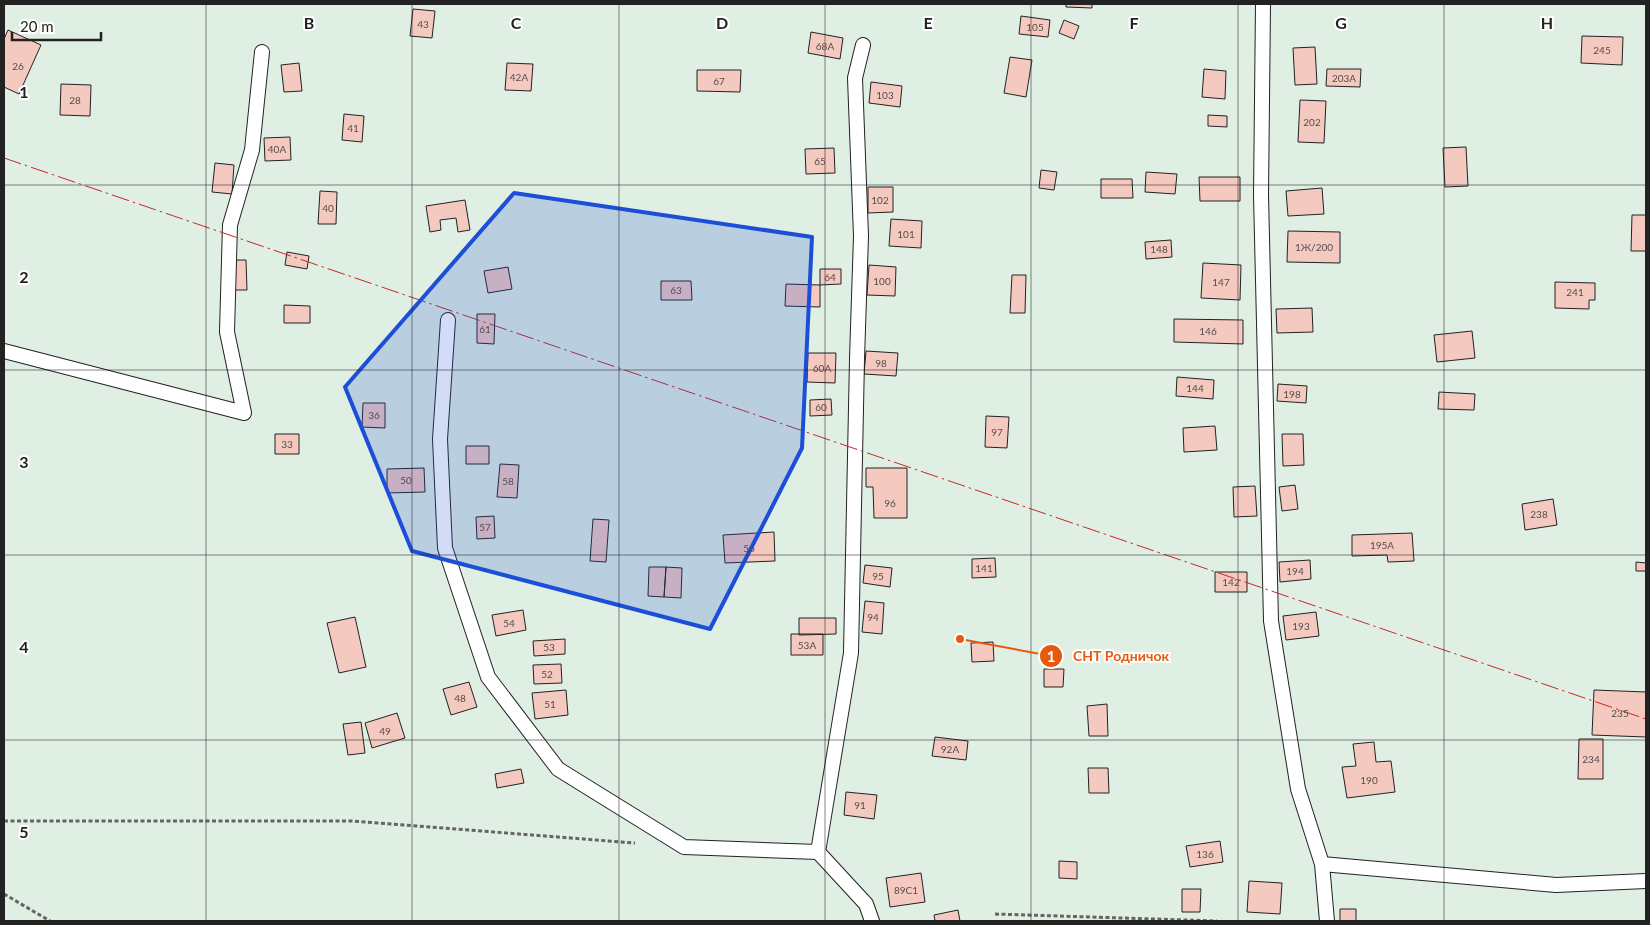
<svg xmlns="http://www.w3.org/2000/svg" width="1650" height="925" font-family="Lato,sans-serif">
  <rect width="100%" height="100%" fill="#fff"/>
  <path fill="#e0efe3" stroke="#6f6f6f" d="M4,4H1646V921H4Z"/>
  <path fill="#f3c9c0" stroke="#222" d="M1066,4H1092V8L1066,7Z
    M413,9L435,11L432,38L410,36Z
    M1021,16L1050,20L1048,37L1019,34Z
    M1064,20L1079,26L1074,39L1059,33Z
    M8,30L41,45L19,94L4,87V39Z
    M811,32L843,38L840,59L808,53Z
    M1582,36L1623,37L1622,65L1581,63Z
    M1315,47L1317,84L1295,85L1293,48Z
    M1010,57L1032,60L1026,97L1004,93Z
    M299,63L302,91L284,92L281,65Z
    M507,63L533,64L531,91L505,90Z
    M1204,69L1226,71L1225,99L1202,97Z
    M1327,69H1361L1360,87L1326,86Z
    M697,70H741L740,92L697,91Z
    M871,82L902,86L900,107L869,103Z
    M61,84L91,85L90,116L60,115Z
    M1300,100L1326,101L1324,143L1298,142Z
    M344,114L364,116L362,142L342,140Z
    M1208,115L1227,116V127L1208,126Z
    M290,137L291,160L265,161L264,138Z
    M1466,147L1468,186L1445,187L1443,148Z
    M834,148L835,173L806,174L805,149Z
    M215,163L234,165L232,194L212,192Z
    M1041,170L1057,172L1054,190L1039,188Z
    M1146,172L1177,174L1175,194L1145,192Z
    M1199,177H1240V201H1200Z
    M1101,179H1132L1133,198H1101Z
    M868,187H893V212L868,213Z
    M1322,188L1324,214L1288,216L1286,191Z
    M320,191L337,192L336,224H318Z
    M465,200L470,230L458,232L456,218L440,220L441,230L430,232L426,206Z
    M1632,215H1646V251H1631Z
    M891,219L922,221L921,248L889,246Z
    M1288,231L1340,232V263L1287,262Z
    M1171,240L1172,257L1146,259L1145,242Z
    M287,252L309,256L307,269L285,265Z
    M233,260H246L247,290H233Z
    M1203,263L1241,265L1240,300L1201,298Z
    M869,265L896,267L895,296L867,295Z
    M508,267L512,289L488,293L484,271Z
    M820,269H841V284L820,285Z
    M1012,275H1026L1025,313H1010Z
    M661,281H691L692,300H661Z
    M1555,282L1595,283V300H1589V309L1555,308Z
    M786,284L820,285V307L785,306Z
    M284,305L310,306V323H284Z
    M1312,308L1313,332L1277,333L1276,309Z
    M477,314H495L494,344L477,343Z
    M1174,319L1243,320V344L1174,342Z
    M1472,331L1475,358L1437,362L1434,335Z
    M866,351L898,353L896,376L864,374Z
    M808,353H836L835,383L807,382Z
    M1177,377L1214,380L1213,399L1176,396Z
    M1278,384L1307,386L1306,403L1277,401Z
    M1439,392L1475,394L1474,410L1438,409Z
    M831,399L832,415L810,416V400Z
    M363,403H385V428L362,427Z
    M986,416L1009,417L1007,448L985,447Z
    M1215,426L1217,450L1184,452L1183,428Z
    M275,434H299V454H275Z
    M1282,434H1303L1304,465L1283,466Z
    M466,446H489V464H466Z
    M500,464L519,465L517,498L497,497Z
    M424,468L425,492L387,493V469Z
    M866,468H907V518H874L873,487H866Z
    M1295,485L1298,509L1282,511L1279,487Z
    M1255,486L1257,516L1234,517L1233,487Z
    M1553,499L1557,525L1525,530L1522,504Z
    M494,516L495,538L477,539L476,517Z
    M593,519L609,520L606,562L590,561Z
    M774,532L775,561L725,563L723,535Z
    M1412,533L1414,561L1388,562L1387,555L1352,556V535Z
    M995,558L996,577L972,578V559Z
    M1310,560L1311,579L1280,582L1279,562Z
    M1636,562L1646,563V571H1636Z
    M865,565L892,568L890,587L863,583Z
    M649,567H666L664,597L648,596Z
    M666,567L682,568L681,598L664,597Z
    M1215,572H1247V592H1215Z
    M865,601L884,603L882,634L862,632Z
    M523,610L526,630L496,636L492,615Z
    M1316,612L1319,636L1286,640L1283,616Z
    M355,617L366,667L339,673L327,623Z
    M799,618H836V634L799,635Z
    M791,634H823V655H791Z
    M565,639V654L534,656L533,641Z
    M993,642L994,661L972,662L971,643Z
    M561,664L562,683L534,684L533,665Z
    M1044,669H1064L1063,687H1044Z
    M469,682L477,707L451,715L443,689Z
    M566,690L568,715L535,719L532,693Z
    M1594,690L1646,692V737L1592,735Z
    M1107,704L1108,736H1089L1087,706Z
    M397,713L405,738L372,748L365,723Z
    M361,722L365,753L348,755L343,724Z
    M935,737L968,741L966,760L932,756Z
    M1579,739H1603V779H1578Z
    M1374,742L1376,762L1391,761L1395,792L1347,798L1342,767L1356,766L1353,744Z
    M1088,768H1108L1109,793H1089Z
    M521,769L524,783L497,788L495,774Z
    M846,792L877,795L874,819L844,815Z
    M1220,841L1223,862L1190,867L1186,846Z
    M1059,861L1077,862V879L1059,878Z
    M921,873L925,902L890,907L886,878Z
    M1249,881L1282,883L1280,914L1247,912Z
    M1182,889H1201L1200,912H1182Z
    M1340,909H1356V921H1340Z
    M958,910L960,921H935L934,915Z"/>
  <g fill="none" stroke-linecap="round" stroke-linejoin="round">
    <g stroke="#222" stroke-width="16">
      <path id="lane" d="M1263,4L1261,195L1271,621L1298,789L1322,864L1556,885L1646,881
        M448,320L440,439L445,548L488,677L558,769L684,847L818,852L866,904L872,921
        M4,351L244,413L227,332L230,225L252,150L262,52
        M818,852L851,653L857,359L861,236L855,78L863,45
        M1322,864L1327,921"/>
    </g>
    <path stroke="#646464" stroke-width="3" stroke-dasharray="4 2.5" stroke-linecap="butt" d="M4,821H352L635,843
      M4,894L50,921
      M995,914L1217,921"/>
    <use href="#lane" stroke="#fff" stroke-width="14"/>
    <path stroke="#c62828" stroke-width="1" stroke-dasharray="18 4 2.5 4" stroke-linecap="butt" d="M4,158L1646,719"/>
  </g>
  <path fill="#1d4ed8" fill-opacity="0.2" stroke="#1d4ed8" stroke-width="4" stroke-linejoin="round" d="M514,193L812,237L802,448L710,629L412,551L345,387Z"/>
  <path fill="none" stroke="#222" stroke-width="1" stroke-opacity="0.55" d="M206,4V921M412,4V921M619,4V921M825,4V921M1031,4V921M1238,4V921M1444,4V921M4,185H1646M4,370H1646M4,555H1646M4,740H1646"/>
  <g text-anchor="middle" stroke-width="4" stroke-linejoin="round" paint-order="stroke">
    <g font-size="10" fill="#564c4a">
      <text x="423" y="28">43</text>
      <text x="1035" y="31">105</text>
      <text x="825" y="50">68А</text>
      <text x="1602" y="54">245</text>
      <text x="18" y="70">26</text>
      <text x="519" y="81">42А</text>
      <text x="1344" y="82">203А</text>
      <text x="719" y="85">67</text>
      <text x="885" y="99">103</text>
      <text x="75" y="104">28</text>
      <text x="1312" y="126">202</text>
      <text x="353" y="132">41</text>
      <text x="277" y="153">40А</text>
      <text x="820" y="165">65</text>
      <text x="880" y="204">102</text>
      <text x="328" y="212">40</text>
      <text x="906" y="238">101</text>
      <text x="1314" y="251">1Ж/200</text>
      <text x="1159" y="253">148</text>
      <text x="830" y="281">64</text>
      <text x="882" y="285">100</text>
      <text x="1221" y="286">147</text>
      <text x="676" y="294">63</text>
      <text x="1575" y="296">241</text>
      <text x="485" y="333">61</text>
      <text x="1208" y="335">146</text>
      <text x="881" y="367">98</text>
      <text x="822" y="372">60А</text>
      <text x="1195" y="392">144</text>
      <text x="1292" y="398">198</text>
      <text x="821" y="411">60</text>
      <text x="374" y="419">36</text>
      <text x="997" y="436">97</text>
      <text x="287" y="448">33</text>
      <text x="406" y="484">50</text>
      <text x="508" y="485">58</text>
      <text x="890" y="507">96</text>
      <text x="1539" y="518">238</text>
      <text x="485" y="531">57</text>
      <text x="1382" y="549">195А</text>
      <text x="749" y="552">56</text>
      <text x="984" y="572">141</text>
      <text x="1295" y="575">194</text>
      <text x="878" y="580">95</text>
      <text x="1231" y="586">142</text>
      <text x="873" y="621">94</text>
      <text x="509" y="627">54</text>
      <text x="1301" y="630">193</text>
      <text x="807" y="649">53А</text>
      <text x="549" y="651">53</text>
      <text x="547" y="678">52</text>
      <text x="460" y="702">48</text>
      <text x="550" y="708">51</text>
      <text x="1620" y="717">235</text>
      <text x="385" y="735">49</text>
      <text x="950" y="753">92А</text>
      <text x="1591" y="763">234</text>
      <text x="1369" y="784">190</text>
      <text x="860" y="809">91</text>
      <text x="1205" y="858">136</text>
      <text x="906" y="894">89С1</text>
    </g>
  </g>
  <g font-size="16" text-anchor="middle" font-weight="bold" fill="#222" stroke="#fff" stroke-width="4" stroke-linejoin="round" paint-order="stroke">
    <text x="309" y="29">B</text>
    <text x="516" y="29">C</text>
    <text x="722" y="29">D</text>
    <text x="928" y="29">E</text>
    <text x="1134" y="29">F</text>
    <text x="1341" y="29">G</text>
    <text x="1547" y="29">H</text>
    <text x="24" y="98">1</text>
    <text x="24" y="283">2</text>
    <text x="24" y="468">3</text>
    <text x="24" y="653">4</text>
    <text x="24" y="838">5</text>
  </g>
  <path fill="none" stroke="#e8590c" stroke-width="2" d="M960 639L1051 656"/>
  <g fill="#e8590c" stroke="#fff" stroke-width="2">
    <circle cx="960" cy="639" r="5"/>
    <circle cx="1051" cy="656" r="12"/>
  </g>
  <g font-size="15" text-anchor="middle" font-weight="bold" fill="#fff">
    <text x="1051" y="662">1</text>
  </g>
  <g font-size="14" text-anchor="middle" font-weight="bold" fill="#e8590c" stroke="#fff" stroke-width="4" stroke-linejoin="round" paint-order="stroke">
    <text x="1121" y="661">СНТ Родничок</text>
  </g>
  <rect width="1650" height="925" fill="none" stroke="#222222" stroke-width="10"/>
  <path d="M12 32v8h89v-8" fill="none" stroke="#222222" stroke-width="2.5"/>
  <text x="20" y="32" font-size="15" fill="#222222" stroke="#ffffff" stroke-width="4" paint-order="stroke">20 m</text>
</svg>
